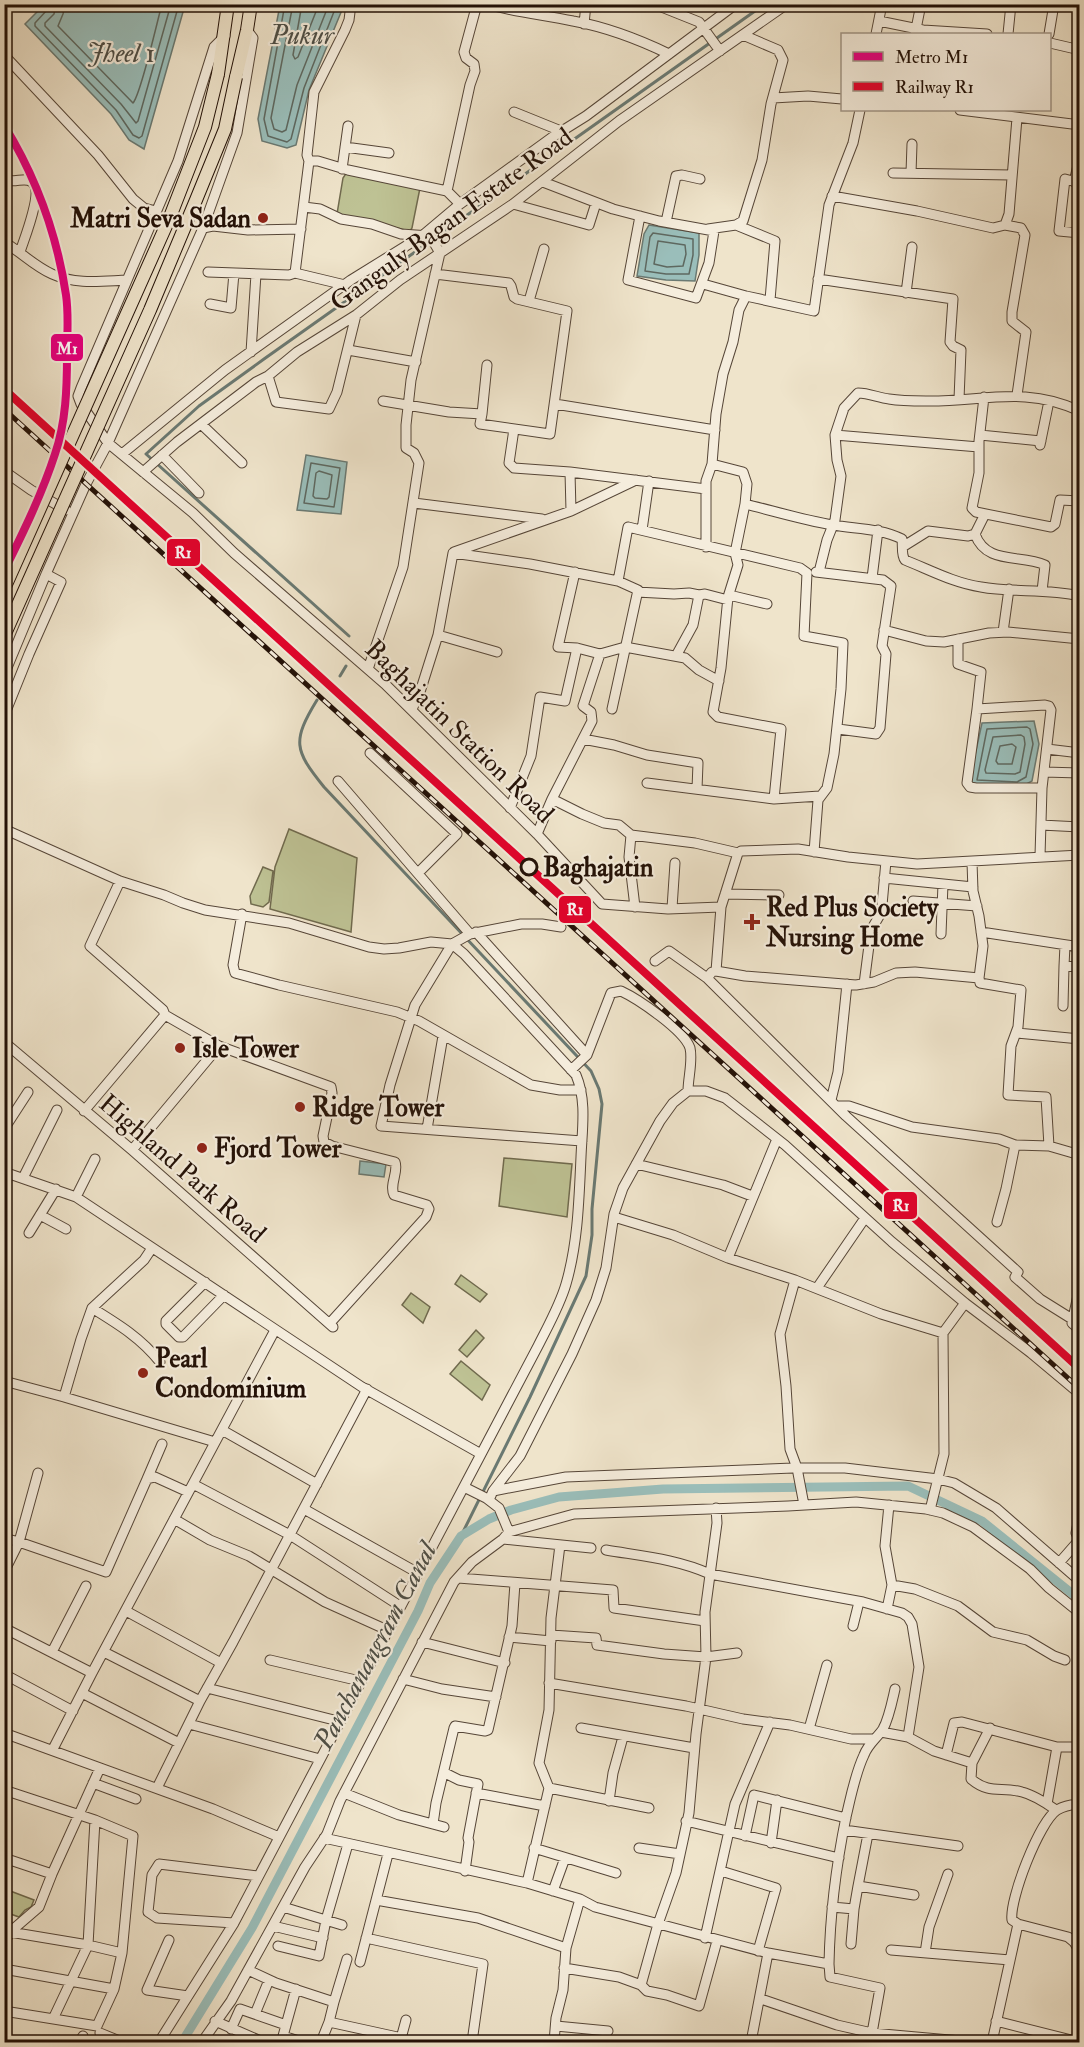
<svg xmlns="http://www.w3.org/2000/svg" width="1084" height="2047" font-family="'IM FELL Double Pica',serif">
  <rect width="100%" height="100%" fill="#efe4cb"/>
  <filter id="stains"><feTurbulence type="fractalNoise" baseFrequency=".00333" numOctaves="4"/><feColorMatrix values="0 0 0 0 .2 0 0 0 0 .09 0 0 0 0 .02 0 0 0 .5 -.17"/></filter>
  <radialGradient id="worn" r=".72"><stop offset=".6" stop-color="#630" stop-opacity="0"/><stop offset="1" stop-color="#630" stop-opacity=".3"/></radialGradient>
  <path fill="#bec294" stroke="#706a4e" stroke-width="1.5" d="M347,172L420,188L412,228L410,231L337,214L343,178Z
    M289,829L357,858L351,932L270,909L275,867Z
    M263,867L273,871L269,902L263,907L251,904L250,896Z
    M504,1158L572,1164L567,1217L499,1206Z
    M461,1275L487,1294L480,1302L455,1284Z
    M411,1293L430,1307L423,1323L402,1305Z
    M476,1330L484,1338L467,1357L459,1350Z
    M461,1361L490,1385L482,1400L450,1374Z
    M5,1889L34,1900L31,1907L25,1910L19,1917L5,1912Z"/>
  <path fill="#9abeba" stroke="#6a7972" stroke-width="1.5" d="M44,5H185L144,149L129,140L111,114L25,24Z
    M280,5H344L309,90L296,145L287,148L262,141L258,119Z
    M649,225L699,233V255L695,281L666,280L637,276L644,234Z
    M306,455L347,462L341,514L297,510Z
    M1034,721L1039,744L1032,781L1019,788L969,783L982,723Z
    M360,1161L386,1164L384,1177L359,1174Z"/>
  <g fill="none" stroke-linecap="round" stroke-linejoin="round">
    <path stroke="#5e6860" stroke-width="1.5" d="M48,4L47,10L35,23V26L116,110L133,135L139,138L142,136L179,4
      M56,4L54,14L45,23V26L121,104L136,123L138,121L171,4
      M65,4L63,14L58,26L133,103C141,94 157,22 162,4
      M285,4L264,119L268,136L287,142L291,139L304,88L337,4
      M293,4L271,118L274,129L282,132L286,130L297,85L329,4
      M302,4L293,55L295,59L298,57L319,4
      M653,233L693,239V255L689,274H666L645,271L650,237Z
      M658,241L685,245L686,254L683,266L667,267L654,264Z
      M311,463L340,468L334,507L304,503Z
      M319,471L332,475L329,497L327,499L315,498L313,496L316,473Z
      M1027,727L1030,729L1033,744L1026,777L1017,782L977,780L987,729Z
      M1021,735L1024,737L1025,744L1020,772L1015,774L986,773L985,770L993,737Z
      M1012,744L1016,747L1012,764H998L996,761L1000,746Z"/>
    <path stroke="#6a7972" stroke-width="3" d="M349,636L146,454L199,406L264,359L765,4
      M340,676L346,666
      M317,700C292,741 294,750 324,787L591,1071L599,1089L602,1104L592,1209V1235L586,1276L530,1397L461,1536"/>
    <path stroke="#9abeba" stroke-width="9" d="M182,2042L252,1928L418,1611L430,1583L461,1536L489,1519L511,1510L559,1497L663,1489L908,1486L982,1521L1080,1600"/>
    <g stroke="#564638" stroke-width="11">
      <path id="minor" d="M486,4C515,12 544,15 573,21C606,27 638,39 669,54
        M654,4L699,22L720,51
        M879,21L923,30L987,34
        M584,24L586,4
        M876,34L882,4
        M915,34L921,4
        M1008,34L1011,4
        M1049,34L1054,4
        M225,36L214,47L178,161L81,388L78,396L81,404L108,443L193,513L234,553L385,684L537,834L602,904L668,909L721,907L738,853L741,851L798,849L848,857L917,864L1080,855
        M1050,43L1080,50
        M4,55L98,155L133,199L144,208L156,211
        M773,98L808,96L842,99
        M960,110L1080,125
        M514,112L561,131
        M345,147L389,153
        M342,169L348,126
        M893,173L1011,175
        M911,173L912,144
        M4,178C13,185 24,176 32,182C44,191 24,239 20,252
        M543,182L613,209L659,221L714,231L709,263L696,298L628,280L640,216
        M1074,182L1080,157
        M1080,183L1065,179L1059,231L1080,233
        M447,191L470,85L475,71L474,64L466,58L464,52L477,4
        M832,196L917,211L993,228L1005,225L1009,214L1017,118
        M460,204L554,136L586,116L736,4
        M513,204L589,225L596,203
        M304,207L320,209L341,219L372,224L401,234L430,236L440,253L411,380L406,425V448L414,453L419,463L403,567L368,669
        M666,222L676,176L682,175L700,179
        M736,225L775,241L770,300
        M1005,225L1021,228L1025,235L1012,312V321L1026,332L1017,395
        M203,228L213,226L248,230L301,229
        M708,229L736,225L743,221L762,160L771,104L783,60L778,50L743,35
        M4,242C21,252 34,266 52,274C76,285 102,281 127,280
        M208,272L289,275L295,273L309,161L307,155L314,92L345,30L349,20L351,4
        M295,273L345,285
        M818,279L953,299L950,342L953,346L961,350L959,399
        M703,284L746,296L814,311L829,205L853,143L860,110
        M906,293L912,247
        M746,296L739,310L733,342L723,374L716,414L712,464L743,472L747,484L745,504L735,553L738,565L728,597L721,668L713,712L718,717L781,729L774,799
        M529,301L544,249
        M210,304L231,308L234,273
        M348,350L416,362
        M251,352L256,274
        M268,376L276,402L329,409L337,392L356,315
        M984,397L979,441V473L972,508L976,512L1051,527L1055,524L1060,500L1080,501
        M383,401L449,412L482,414L480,424L550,434L567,311L517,299L514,297L511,286L509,283L435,274
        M555,404L715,430
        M482,414L487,365
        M201,424L242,463
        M514,429L509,463L514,468L570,472L706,489
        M835,435L979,447
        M980,435L1041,441
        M1040,445L1049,401
        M122,454L225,370L351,280L422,236L460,204L447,191L348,170L318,161H309
        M162,455L199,493
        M4,471L31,490L66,510
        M143,472L177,442L256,382L268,376L297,352L356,315L400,280L513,204L619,121L787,4
        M570,472L571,511
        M414,503L542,519
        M745,504C774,511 803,520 833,525C856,529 880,528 902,539C903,546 901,555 905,560C930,570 954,583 981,587C1013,593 1047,588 1080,596
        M642,530L649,481
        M975,534C986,565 1020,554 1045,565L1042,591
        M904,546L928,531L968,536L975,534L985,514
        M706,547V481L712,464
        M454,552L571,511L636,480
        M816,572L883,580L891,586L882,646L886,654L880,728L876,734L838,729
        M819,572L827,540L835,520L841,476L837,460L835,435L844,408L858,393C869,393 879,398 889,399C901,401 914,401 926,401C982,402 1024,385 1080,411
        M872,578L878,530
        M637,592L674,594L689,593L699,595
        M729,595L767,604
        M884,630L926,641L944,642L989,633L1008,632L1080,639
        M1003,632L1009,589
        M438,635L497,652
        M958,639V664L981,672L977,709
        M577,648L600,654
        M676,656L693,625L699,595L705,594L728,600
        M4,675L46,574L86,484L108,443L203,228L237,133L253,38L247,30
        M412,709L420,692L438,635L453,553L530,564L618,581L628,527L800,568L807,573L804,636L843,643L841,689L834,754L827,788L818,800L814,852
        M612,709L638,590L618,581
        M4,716L29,654L61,582L46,574
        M583,739L614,745L647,755L698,763L697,789
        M1047,749L1080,753
        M370,753L457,834L418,873
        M1044,772L1080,773
        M338,781L470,934
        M647,783L774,799L820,796
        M552,799L582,814L604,823L619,825L631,835L695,843L738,853
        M510,808L531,756L540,697L565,701L577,648L558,647L575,572
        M1041,825L1080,827
        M4,829L120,881L164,895L183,903L205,910L289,923L369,947L384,949L399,948L431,942L452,944L470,934L521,924H542L561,927
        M537,834L552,799L592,721L591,712L583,706L600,654L625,647L685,658L699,670L719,681
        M631,835L629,857L635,907
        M1040,856L1042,788L1051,710L1049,706L1045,705L977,709L967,783L970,787L976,788H1042
        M972,862L973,891L979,916L983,946L979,978L980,983L1021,990L1018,1027L1011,1046L1008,1095L1046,1097L1049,1146L1080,1155
        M884,878L973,887
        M120,881L90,946L163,1010L165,1015L219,1046L331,1087L332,1093L323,1136L324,1142L332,1146L395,1162C399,1172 389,1184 394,1195L427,1205L429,1209L426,1217L330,1323
        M725,894L779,895
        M913,901L977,906
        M721,907L716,971L745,976L856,985L874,982L896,973L915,972L979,978
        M672,908L675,863
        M242,914L233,965L235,973L279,985L397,1012L419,1021L531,1085L560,1090H581
        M476,932L587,1055
        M981,932L1080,947
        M941,934L943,884
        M1065,945L1064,966L1080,967
        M655,961L669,951L707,978
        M716,971L712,972L707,978L846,1116L1018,1272L1015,1277L1040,1299L1072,1319
        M864,984L871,930L881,913L882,905L886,861
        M1063,1006L1064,966
        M1017,1033L1080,1039
        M4,1042L132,1150L333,1327
        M571,1070L587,1055L611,993L621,991C638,999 684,1030 690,1048C693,1061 688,1078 688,1091
        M831,1100L838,1072L847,984
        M837,1106H849L912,1127L999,1139L1015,1145L1049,1146
        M84,1111L165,1015
        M4,1129L28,1092
        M427,1129L443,1036
        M777,1139L728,1258L795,1280L780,1334L786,1386L790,1449L797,1468L804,1505
        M132,1150L219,1046
        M636,1164L723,1185L752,1196
        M4,1172L76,1197L362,1387L481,1454
        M23,1178L57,1110
        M76,1197L95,1159
        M40,1215L66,1229
        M614,1217L673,1235L728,1258
        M997,1222L1006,1189L1015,1145
        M29,1233L56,1189
        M152,1248L144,1260L92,1308L81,1339L64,1397L215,1442
        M795,1280L881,1314L943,1333L944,1454L930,1510
        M205,1282L166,1321V1324L179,1337H183L224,1295
        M1080,1286L1072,1323L1080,1330
        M817,1288L865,1218
        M92,1308C118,1324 141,1338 160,1362
        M943,1333L965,1303
        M4,1381L64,1397
        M222,1430L317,1484
        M147,1479L162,1444
        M193,1484L290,1535L400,1606
        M464,1487L486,1498L499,1508L509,1532
        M493,1491L566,1477L793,1468H845L938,1479L954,1483L996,1508L1080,1581
        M489,1500L493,1491L520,1456L572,1354L596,1300L606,1268L614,1214L623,1188L660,1121L673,1103L688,1091H706L725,1098L785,1145L892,1242L965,1303L1031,1353L1080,1394
        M889,1505L885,1546L892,1585
        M304,1509L418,1573
        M174,1519L210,1540L249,1556L325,1602L387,1630
        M4,1538L19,1542L38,1473
        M503,1539L591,1548
        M1079,1539L1076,1533L1080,1513
        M606,1550C641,1556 677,1559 710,1574L863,1602L902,1613L908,1617L912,1624L919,1667L908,1737
        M1059,1563L1080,1539
        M4,1572L19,1542L106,1572L147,1479L155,1477L188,1492
        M458,1578L613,1590L614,1608L705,1621
        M887,1609L892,1585L915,1589L958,1606L993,1632L1027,1640L1054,1656L1065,1660
        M126,1611L221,1663
        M853,1626L859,1602
        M4,1628L92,1673
        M551,1635L596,1638L597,1645L664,1654L706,1657L737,1653
        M509,1637L551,1641
        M422,1642L505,1663
        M52,1652L86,1586
        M104,1652L200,1701
        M270,1660L360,1681
        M4,1674L73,1711
        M403,1679L442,1689L496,1697
        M549,1683L686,1706L743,1719L790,1725L851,1739H872
        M207,1688L338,1721
        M82,1693L179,1743
        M189,1724L320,1759
        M581,1728L694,1748
        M809,1729L827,1665
        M881,1732L908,1737L934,1751L972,1763L971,1779C990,1795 1001,1786 1022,1792C1034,1795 1046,1803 1056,1810
        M4,1733L213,1809L279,1837
        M53,1749L92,1673L275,1330
        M946,1755L954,1723L962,1722L1057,1747H1080
        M972,1763L990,1728
        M445,1773L459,1780L478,1784L468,1838L469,1842L465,1871
        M93,1783L136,1799
        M157,1788L200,1701L233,1642L367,1389
        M549,1788L649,1808
        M4,1790L95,1820L133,1836L122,1953
        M344,1793L399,1815L444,1827
        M476,1793L545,1806
        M609,1801L613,1773L623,1737
        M1047,1804L1057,1747
        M686,1821L839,1858
        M433,1824L436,1803L454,1728L455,1726L485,1731L488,1730L512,1626L515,1583
        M844,1830L958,1846
        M868,1834L858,1886L914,1895
        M745,1836L754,1795L846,1818
        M324,1838L527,1883L580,1899L595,1907L768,1953L829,1964L830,1977L880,1988L872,2033
        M771,1843L777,1800
        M534,1848L616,1873
        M639,1848L680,1854
        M4,1858L52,1874
        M721,1871L776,1888L758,1951
        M527,1883L549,1788L539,1763L549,1710L551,1618L560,1545
        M553,1891L565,1858
        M376,1900L478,1918L566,1948
        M283,1907L342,1925
        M832,1907L854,1909L858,1886
        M234,1923L157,1918L148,1912L152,1875L159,1864L258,1876
        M1018,1924L1068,1937L1074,1942L1080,1952
        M273,1926L323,1938
        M366,1938L483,1964L472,2042
        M705,1938L735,1804L770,1722
        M169,1940L147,1990L188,1996
        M4,1943L10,1932L39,1907L52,1874L100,1768
        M851,1944L854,1909
        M278,1946L319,1956L326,1920L348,1844
        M891,1950L1010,1960
        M925,1953L929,1927L948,1874
        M360,1962L388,1854
        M829,1964C830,1914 836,1866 846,1817C851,1796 855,1774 864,1755C868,1744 877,1738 883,1729C889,1718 892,1702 895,1689
        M564,1968L619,1977L641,1985L647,1991L667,1995L699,2006L717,1941
        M4,1969L114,1989
        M248,1970L276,1983L334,2002L329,2022
        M641,1985L658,1924L676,1873L689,1813L696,1734L706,1657L705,1612L717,1523L716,1508
        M296,1989L283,2036L302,2042
        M761,1999L837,2025L872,2033L972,2042
        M334,2002L347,1959
        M4,2011L97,2026L114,1989L122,1953L88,1945L10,1932
        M255,2014L269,1980
        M53,2019L88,1945L95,1820
        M215,2021L263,2042
        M996,2021L1079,2042
        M556,2026L608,2031
        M231,2029L240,2009L286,2025
        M100,2033L122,2042
        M4,2040L21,2042
        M79,2042L83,2036
        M159,2042L234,1923L538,1346C548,1326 560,1305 566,1284C578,1243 579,1199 581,1157C582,1130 587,1101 576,1075L464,954L452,944L415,1005L390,1085L381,1126L582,1141
        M202,2042L231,2001L305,1867L327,1834L340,1801L454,1582L472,1562L503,1539L509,1532L574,1514L788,1506L856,1502L926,1509L943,1513L973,1527L1030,1569L1049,1588L1080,1613
        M321,2042L329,2022L402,2038
        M400,2042L406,2020
        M554,2042L556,2018L563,1990L566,1948L580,1899
        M751,2042L768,1953
        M992,2042L1018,1924L1012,1920C1009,1900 1039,1822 1057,1810C1064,1806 1072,1804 1080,1805"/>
    </g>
    <g stroke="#231107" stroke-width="14">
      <path id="major" d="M218,74L228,4
        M236,77L247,30L251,4"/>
    </g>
    <use href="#minor" stroke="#f5eddd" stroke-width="9"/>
    <use href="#major" stroke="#efe4cb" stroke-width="12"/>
    <g stroke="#231107" stroke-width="5">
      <path id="rail" d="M4,389L1080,1369
        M4,409L1080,1389"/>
    </g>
    <use href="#rail" stroke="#f5eddd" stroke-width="3" stroke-dasharray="9" stroke-linecap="butt"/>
    <g stroke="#231107" stroke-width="14" stroke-linecap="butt">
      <path id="major-bridge" d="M4,589L170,217L205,127L218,74
        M4,636L150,310L196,200L225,129L236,77"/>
    </g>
    <use href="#major-bridge" stroke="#efe4cb" stroke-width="12"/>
    <g stroke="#f5eddd" stroke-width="12">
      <path id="rail-1" d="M4,389L1080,1369"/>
    </g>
    <use href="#rail-1" stroke="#e4002b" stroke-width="8"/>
    <g stroke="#f5eddd" stroke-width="12">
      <path id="metro-1" d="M4,125C36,177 57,235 66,295C69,315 67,335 67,355C67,388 66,422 55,454C42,494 23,533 4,571"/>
    </g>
    <use href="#metro-1" stroke="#e5007d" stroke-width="8"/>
  </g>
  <g fill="#8f2418" stroke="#f5eddd" stroke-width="2">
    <circle cx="263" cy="218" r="6"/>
    <path d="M749 913h6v6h6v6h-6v6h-6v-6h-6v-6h6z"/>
    <circle cx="180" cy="1048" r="6"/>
    <circle cx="300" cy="1107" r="6"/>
    <circle cx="202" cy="1148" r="6"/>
    <circle cx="143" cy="1373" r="6"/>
  </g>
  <circle fill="#f5eddd" stroke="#231107" stroke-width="3" cx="529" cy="867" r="8"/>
  <g text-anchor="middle" stroke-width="4.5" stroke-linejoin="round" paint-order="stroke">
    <g font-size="26" font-weight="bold" fill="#231107" stroke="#f5eddd" text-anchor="start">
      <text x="251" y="227" text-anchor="end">Matri Seva Sadan</text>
      <text x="766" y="916">Red Plus Society<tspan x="766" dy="30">Nursing Home</tspan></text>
      <text x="192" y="1057">Isle Tower</text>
      <text x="312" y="1116">Ridge Tower</text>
      <text x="214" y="1157">Fjord Tower</text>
      <text x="155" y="1367">Pearl<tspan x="155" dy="30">Condominium</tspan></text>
    </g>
    <g font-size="26" fill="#231107" stroke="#f5eddd">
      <text transform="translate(451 219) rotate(-36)" y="9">Ganguly Bagan Estate Road</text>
      <text transform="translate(460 731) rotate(44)" y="9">Baghajatin Station Road</text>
      <text transform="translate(183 1168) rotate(41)" y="9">Highland Park Road</text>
    </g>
    <g font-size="26" font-weight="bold" fill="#231107" stroke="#f5eddd" text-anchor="start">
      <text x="543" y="876">Baghajatin</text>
    </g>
    <g font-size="27" font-style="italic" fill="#4d4e46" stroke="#f5eddd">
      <text x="302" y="44">Pukur</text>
      <text x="121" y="62">Jheel 1</text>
      <text transform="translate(375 1646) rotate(-62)" y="9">Panchanangram Canal</text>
    </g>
  </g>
  <g stroke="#f5eddd" stroke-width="2">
    <rect x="50" y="333" width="34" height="29" rx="6" fill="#e5007d"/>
    <rect x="166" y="538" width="35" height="29" rx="6" fill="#e4002b"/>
    <rect x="558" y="895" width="34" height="29" rx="6" fill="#e4002b"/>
    <rect x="883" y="1191" width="35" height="29" rx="6" fill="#e4002b"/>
  </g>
  <g font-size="16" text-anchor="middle" font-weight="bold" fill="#fff">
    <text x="67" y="354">M1</text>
    <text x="183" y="558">R1</text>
    <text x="575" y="915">R1</text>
    <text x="901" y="1211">R1</text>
  </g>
  <rect width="1084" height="2047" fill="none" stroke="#efe4cb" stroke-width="24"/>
  <rect x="6" y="6" width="1072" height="2035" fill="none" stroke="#231107" stroke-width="3"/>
  <rect x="12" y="12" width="1060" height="2023" fill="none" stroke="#231107" stroke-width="1.5"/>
  <rect x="841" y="33" width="210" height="78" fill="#f5eddd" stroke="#a19587" stroke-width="1.5"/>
  <rect x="853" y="52" width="30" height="9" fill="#e5007d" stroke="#a19587" stroke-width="1.5"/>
  <text x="895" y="63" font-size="18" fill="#231107">Metro M1</text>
  <rect x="853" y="82" width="30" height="9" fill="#e4002b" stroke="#a19587" stroke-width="1.5"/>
  <text x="895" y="93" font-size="18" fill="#231107">Railway R1</text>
  <rect width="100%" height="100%" filter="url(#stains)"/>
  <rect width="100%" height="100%" fill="url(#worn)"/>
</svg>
